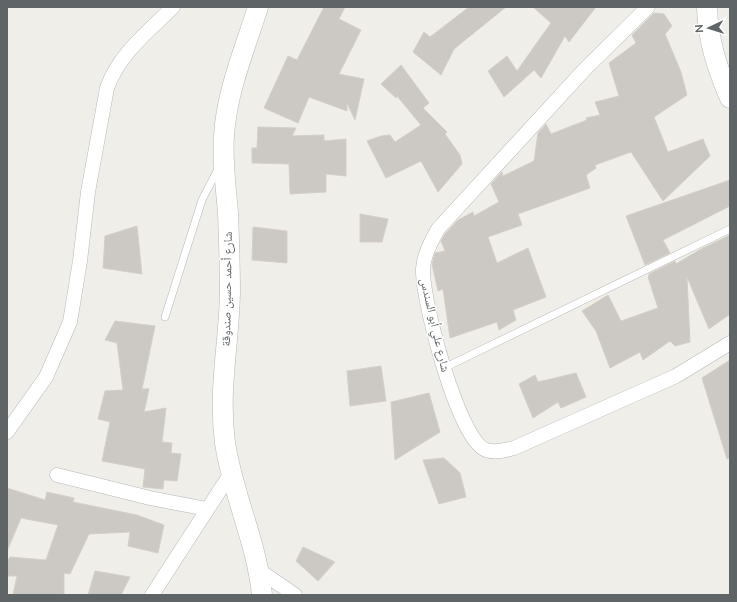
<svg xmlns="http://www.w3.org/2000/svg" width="737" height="602" font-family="Mulish,'Noto Naskh Arabic',sans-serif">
  <rect width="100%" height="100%" fill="#f0eee8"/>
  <path fill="#ccc9c4" stroke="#d5cfc7" d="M324,7H345L339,19L361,30L339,74L364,79L355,120L347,103V111L309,97L298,123L264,108L288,56L297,60Z
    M469,7H506L454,49L441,75L413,52L424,32L430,37Z
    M533,7H596L569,42L565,36L541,78L534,70L504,97L488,71L507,56L517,71L551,23Z
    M654,13L664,14L672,26L665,34L681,72L687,95L654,117L668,152L703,139L710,156L663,201L631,152L595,165L596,168L586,175L590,188L518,214L522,225L488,237L497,263L528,248L546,297L513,310L516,320L499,330L497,322L450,338L443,289L438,291L432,264L435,253L445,251L441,241L445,234L458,220L473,212L474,216L499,202L491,184L502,172L503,176L534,161L538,133L546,124L551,134L587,120L586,118L600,115L595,102L619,96L609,63L636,43L632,35Z
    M401,65L429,103L423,108L447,132L445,134L460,155L462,164L438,192L421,161L386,178L367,141L381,136L390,135L395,142L421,125L397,96L396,98L381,84Z
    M258,127L296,128L292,136L324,135V141L346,139V176L326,174V192L290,194L289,164L252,163V148H257Z
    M730,180V206L663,240L670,253L645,265L626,216Z
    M360,214L388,219L382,242H360Z
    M137,226L142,274L103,268L105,236Z
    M253,227L287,231V263L252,260Z
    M730,235V314L709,329L687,277L690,342L675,346L670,341L643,360L640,352L610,368L596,331L582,311L608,295L621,321L658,308L648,277L649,276V274L675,261L676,264L701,249Z
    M115,321L155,326L142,389H149L144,412L166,408L162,442L172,443L171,453L181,454L177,481L164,480L163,489L143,487L145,469L102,461L110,422L98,419L105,391L123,390L117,343L105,340Z
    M730,360V458L727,459L702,378Z
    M381,366L386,401L350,406L347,371Z
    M576,373L586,397L561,408L558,402L533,418L519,384L535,375L538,382Z
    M429,393L440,432L395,460L391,402Z
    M444,458L460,473L466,497L439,504L423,460Z
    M7,488L45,500L47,492L74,498L73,502L137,515L164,525L158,553L128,546L130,532L89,534L70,574L64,573V595H13L17,576H7V562L10,557L46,560L58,525L21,518L7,551Z
    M303,547L335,562L318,581L296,561Z
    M95,571L130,577L121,595H88Z"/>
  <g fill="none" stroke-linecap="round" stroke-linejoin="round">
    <g stroke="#b5b8bb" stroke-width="8">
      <path id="lane" d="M165,317L202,200L219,167
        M444,368L730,229"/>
    </g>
    <g stroke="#b5b8bb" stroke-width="15">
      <path id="street" d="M648,7L585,69L438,229C431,242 424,254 423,269C422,300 457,434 484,449C493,454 505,450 514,448L676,376L730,343
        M7,432L46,377L70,322L80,261L88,192L107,88C119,54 148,32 173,7
        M57,475L150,498L207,509
        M260,571L295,595
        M152,595L231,473"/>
    </g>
    <g stroke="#b4b8bb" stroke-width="21">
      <path id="secondary" d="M258,7C245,49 227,90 224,135C222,162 226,187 228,213C229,239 230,266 230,292C229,345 218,389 225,443C233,495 257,543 262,595
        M707,7C708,40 717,68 730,98"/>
    </g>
    <use href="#lane" stroke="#fff" stroke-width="7"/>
    <use href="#street" stroke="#fff" stroke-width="14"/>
    <use href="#secondary" stroke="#fff" stroke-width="20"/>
  </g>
  <g text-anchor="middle" stroke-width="3" stroke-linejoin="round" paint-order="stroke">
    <g font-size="12" fill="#5f6467" stroke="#fff">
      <text transform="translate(227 289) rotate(-89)" y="4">شارع أحمد حسين صندوقة</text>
      <text transform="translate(435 325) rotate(77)" y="4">شارع علي أبو السندس</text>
    </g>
  </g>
  <rect width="737" height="602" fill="none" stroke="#5f6467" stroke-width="16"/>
  <g transform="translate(709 28) rotate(266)" stroke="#ffffff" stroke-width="3" paint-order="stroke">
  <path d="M0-3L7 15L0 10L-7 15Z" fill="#5f6467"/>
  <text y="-6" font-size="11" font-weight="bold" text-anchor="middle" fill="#5f6467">N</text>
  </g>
</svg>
